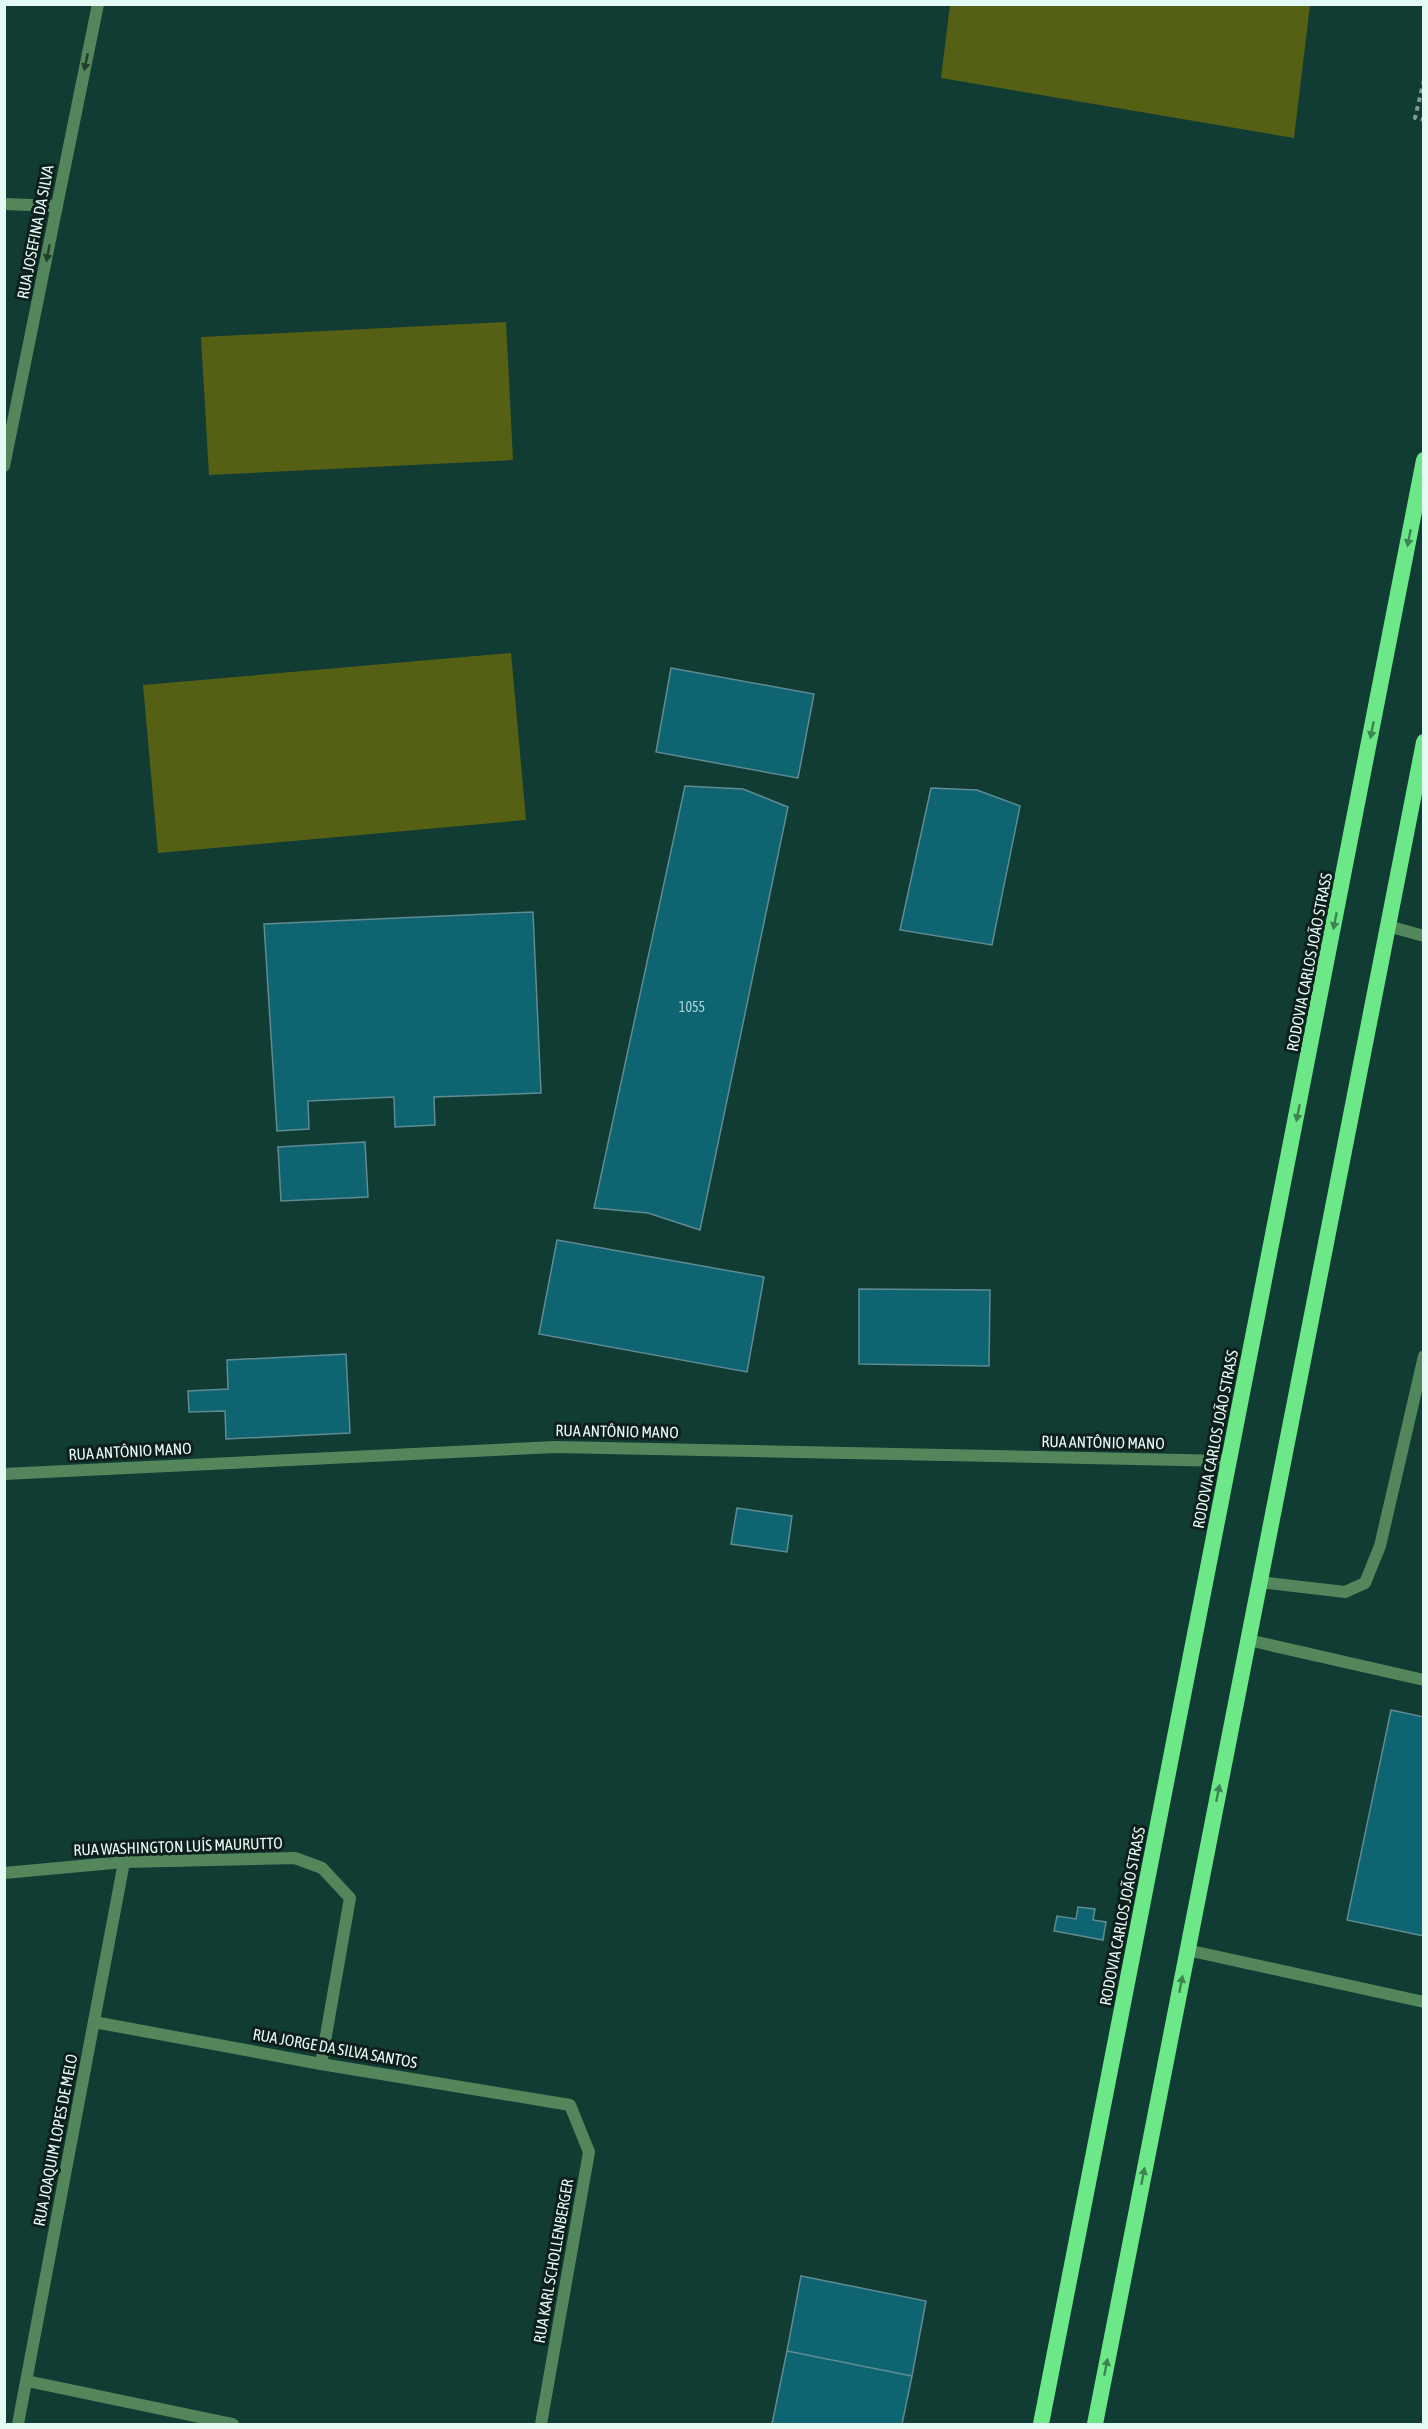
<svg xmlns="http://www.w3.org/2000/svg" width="1428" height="2429" font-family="'Asap Condensed',sans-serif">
  <rect width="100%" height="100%" fill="#103c34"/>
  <path fill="#556014" d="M950,5H1310L1294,138L941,78Z
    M506,322L513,460L209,475L201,337Z
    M511,653L526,820L158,853L143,685Z"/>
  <path fill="#0f6471" stroke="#5f8b93" stroke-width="1.5" d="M671,668L814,694L798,778L656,752Z
    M685,786L743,789L788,807L700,1230L648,1213L594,1208Z
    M931,788L977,790L1020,806L992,945L900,930Z
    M533,912L541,1093L434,1097L435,1125L395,1127L394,1097L308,1101L309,1129L277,1131L264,924Z
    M365,1142L368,1197L281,1201L278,1147Z
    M557,1240L764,1277L747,1372L539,1334Z
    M859,1289L990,1290L989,1366L859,1364Z
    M346,1354L350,1433L226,1439L225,1411L189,1412L188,1391L228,1389L227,1360Z
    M737,1508L792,1516L787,1552L731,1544Z
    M1391,1710L1424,1717V1936L1347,1920Z
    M1078,1907L1095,1909L1093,1920L1106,1922L1103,1940L1054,1931L1057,1916L1076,1919Z
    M801,2276L926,2301L912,2376L787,2351Z
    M787,2351L912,2376L902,2424H772Z"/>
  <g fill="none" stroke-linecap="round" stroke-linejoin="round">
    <path stroke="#7d9e97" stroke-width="4" stroke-dasharray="4.5 4.5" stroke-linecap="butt" d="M1424,80L1415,118L1424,120"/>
    <path stroke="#54865c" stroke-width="12" d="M4,204L57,206
      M1388,926L1424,936
      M1260,1582L1345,1592L1365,1583L1380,1546L1424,1356
      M1248,1640L1424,1680
      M1187,1950L1424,2002"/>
    <path stroke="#54865c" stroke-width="12" d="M4,466L98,4
      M4,1474L555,1447L1229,1461
      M4,1873L124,1862L295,1858L322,1868L350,1898L321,2064
      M94,2022L321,2064L570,2105L589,2152L541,2424
      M27,2381L233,2424
      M18,2424L124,1862"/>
    <path stroke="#6ce888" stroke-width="16" d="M1041,2424L1424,460
      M1095,2424L1424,742"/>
  </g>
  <defs><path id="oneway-solid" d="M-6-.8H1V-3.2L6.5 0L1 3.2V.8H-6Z" transform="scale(1.5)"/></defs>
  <g fill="#233e2f">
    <use href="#oneway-solid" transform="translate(86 62) rotate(101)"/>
    <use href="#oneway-solid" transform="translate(48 253) rotate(101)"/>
  </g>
  <g fill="#3d8452">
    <use href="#oneway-solid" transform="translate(1409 538) rotate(101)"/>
    <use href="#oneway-solid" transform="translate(1372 730) rotate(101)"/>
    <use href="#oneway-solid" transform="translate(1335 921) rotate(101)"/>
    <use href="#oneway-solid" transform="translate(1298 1113) rotate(101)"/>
    <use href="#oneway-solid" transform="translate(1218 1793) rotate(-79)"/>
    <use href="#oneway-solid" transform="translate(1181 1984) rotate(-79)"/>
    <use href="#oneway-solid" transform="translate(1143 2176) rotate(-79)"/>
    <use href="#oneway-solid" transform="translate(1106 2367) rotate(-79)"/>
  </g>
  <g text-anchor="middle" stroke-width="6" stroke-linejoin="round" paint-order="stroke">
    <g font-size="14" fill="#afd4d4">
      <text x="692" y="1012">1055</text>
    </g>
    <g font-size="16" fill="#e4faf5" stroke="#0e1f1c">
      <text transform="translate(35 232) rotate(-79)" y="6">RUA JOSEFINA DA SILVA</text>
      <text transform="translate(1309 962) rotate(-79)" y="6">RODOVIA CARLOS JOÃO STRASS</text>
      <text transform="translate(617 1431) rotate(1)" y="6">RUA ANTÔNIO MANO</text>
      <text transform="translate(1215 1439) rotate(-79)" y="6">RODOVIA CARLOS JOÃO STRASS</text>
      <text transform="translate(1103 1442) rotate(1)" y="6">RUA ANTÔNIO MANO</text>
      <text transform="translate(130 1451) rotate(-3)" y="6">RUA ANTÔNIO MANO</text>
      <text transform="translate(178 1846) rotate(-2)" y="6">RUA WASHINGTON LUÍS MAURUTTO</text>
      <text transform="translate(1122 1916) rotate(-79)" y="6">RODOVIA CARLOS JOÃO STRASS</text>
      <text transform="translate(335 2048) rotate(10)" y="6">RUA JORGE DA SILVA SANTOS</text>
      <text transform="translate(55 2140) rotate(-79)" y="6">RUA JOAQUIM LOPES DE MELO</text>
      <text transform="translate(553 2261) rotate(-80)" y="6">RUA KARL SCHOLLENBERGER</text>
    </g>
  </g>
  <rect width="1428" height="2429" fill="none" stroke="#e4faf5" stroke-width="12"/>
</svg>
